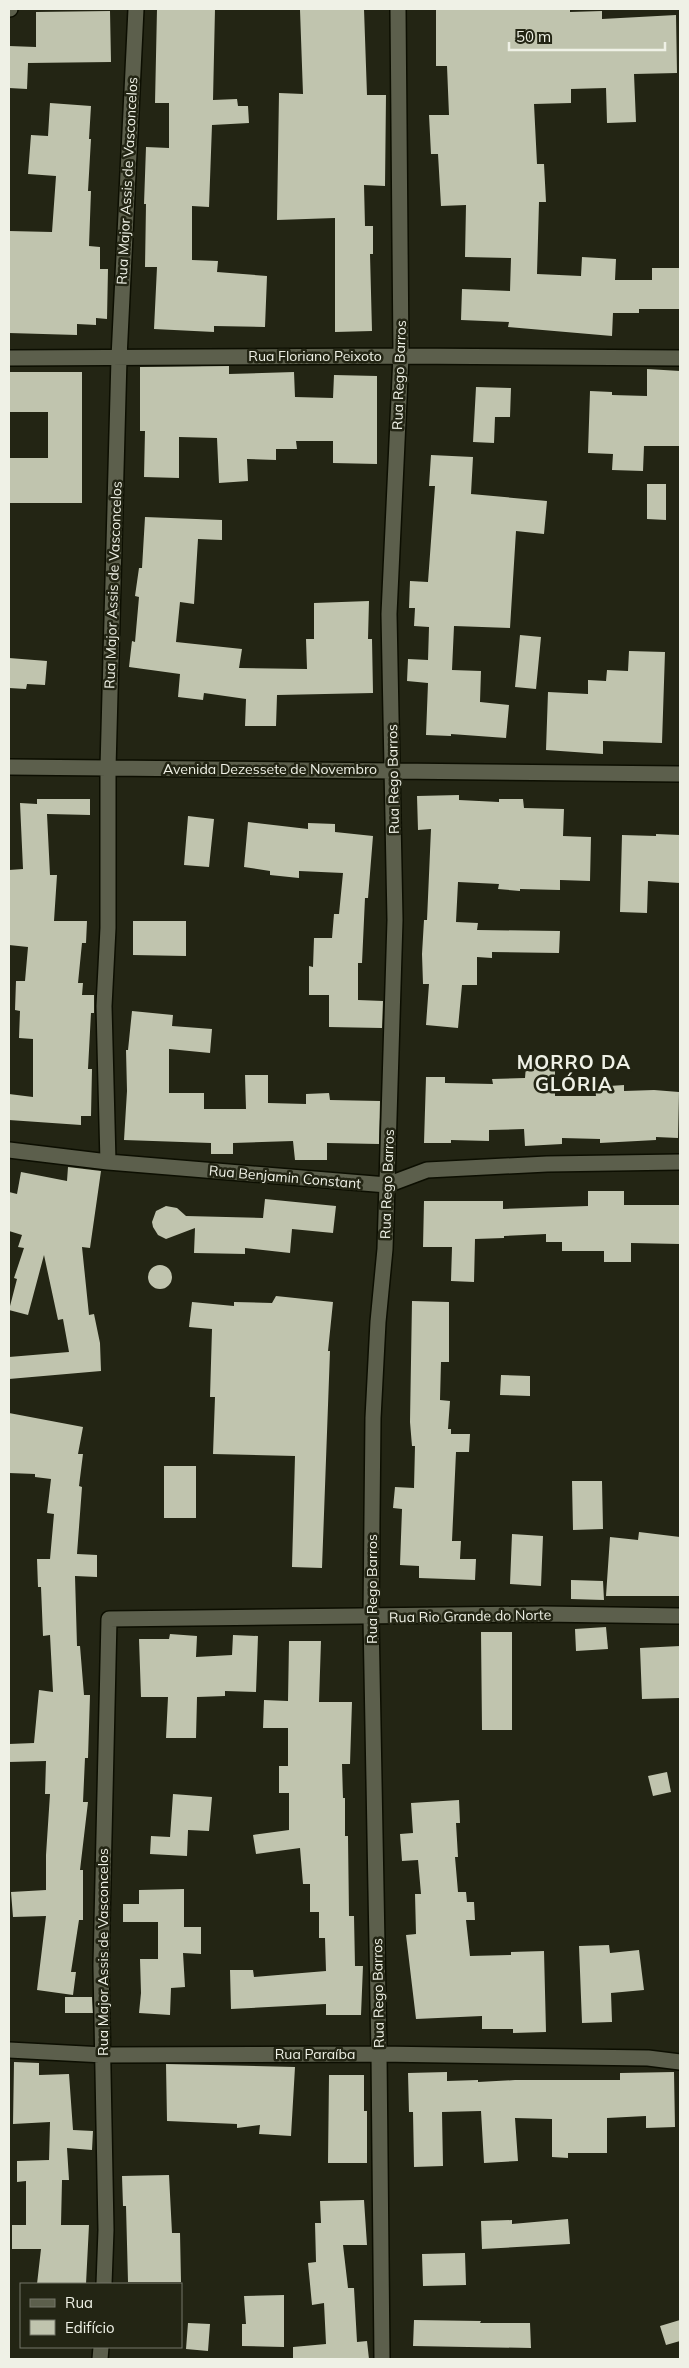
<svg xmlns="http://www.w3.org/2000/svg" width="689" height="2368" font-family="Mulish,sans-serif">
  <rect width="100%" height="100%" fill="#232514"/>
  <path fill="#c0c4ae" d="M157,9H215L213,100L237,99L238,106H248L249,123L212,125L209,207L192,206V260L218,261L217,272L267,276L265,327L214,326V332L154,329L157,267H145L146,204H144L146,147L169,148V103H155Z
    M364,9L367,95H386L385,186L364,185L365,226H373V254H370L372,331L335,332V218L277,220L279,93L303,94L300,10Z
    M436,9H570V12L602,11V19L676,15L677,73L634,74L636,122L607,123L606,88L571,89V103L534,104L537,164H544L546,202H539L537,274L581,276L582,257L616,259L615,280H652V268H680V309H639V313H613L612,336L508,327L509,322L461,320L462,289L510,291L511,258L465,257L466,205L441,206L438,154H431L429,115H449L447,66H436Z
    M110,11L111,62L28,63L27,89L9,88V46L36,47V12Z
    M50,103L91,106L89,139H91L88,191H91L89,246L100,247V269H108L107,319L96,318V325L77,324V335L9,333V231L52,232L56,176L28,174L31,135L48,136Z
    M229,366V374L294,372L295,397L333,398L334,375L377,376V464L333,463V441H296L297,449H276V460L247,459L248,481L219,483L217,438L179,437V478L144,477L145,431H140V367Z
    M647,369L680,371V446H644L643,471L612,470L613,454L588,453L590,391L612,392V395L647,396Z
    M9,372H82V503H9V458H48V412H9Z
    M476,387L511,388L510,417H495L494,443L473,442Z
    M431,455L473,457L471,494L547,501L544,534L516,531L510,628L454,626L452,670L481,671L480,702L509,705L506,738L451,734V736L426,735L428,683L407,681L408,659L428,660L429,627L414,626L415,608H409L410,581L428,582L435,486H429Z
    M647,484H666V520L647,519Z
    M145,517L222,520V540L198,539L194,604L180,602L176,642L242,649L239,668L307,669L306,639H314V603L369,601L368,639H372L373,693L277,695L276,726H245L246,699L204,693L203,700L178,697L180,674L129,667L132,641L135,642L139,597L135,596L139,568H142Z
    M520,635L541,637L536,689L515,687Z
    M629,651L665,652L662,743L603,741V754L546,750L548,692L588,694V680L606,681L607,670L628,671Z
    M9,658L47,661L45,685L27,684L26,689L9,688Z
    M459,795V800L499,802V799H523L524,808L564,809L563,836L591,837L590,881L560,880V890L520,889V891L498,889L499,884L458,882L456,922L478,923L477,930L560,931L559,953L492,952V958L477,957V985H462L458,1028L426,1025L429,984H423L422,954L424,920H427L431,829L418,830L417,796Z
    M37,799H90V815L47,814L50,875H57L54,921H87L86,943H82L78,983H83L82,995H94V1013H91L88,1069H92L91,1116H81V1125L9,1120V1094L33,1097V1039L19,1038L20,1011L15,1010L16,981H25L28,947L9,945V870L23,869L20,803L37,804Z
    M188,816L214,819L209,867L184,865Z
    M248,822L308,829V823L335,824V832L373,836L368,898H365L362,963H358V1000L383,1001L382,1028L329,1027V995H309V966L313,967L314,938H332L334,914H339L343,873L299,871V878L270,875V871L244,867Z
    M656,834L680,835V883L648,881L647,913L620,912L622,835L656,836Z
    M133,921H186V956L133,955Z
    M132,1011L173,1015L172,1026L212,1029L210,1053L169,1049V1093H204V1109H246L245,1075H268V1103L306,1104V1094L329,1093L330,1100L380,1101L379,1144L327,1143V1160H295L293,1141L233,1143V1154H211V1143L124,1140L127,1091L126,1050H128Z
    M526,1066L555,1067V1096H596L595,1087L624,1085V1091L654,1090L679,1092L678,1138L656,1137V1140L600,1143V1139L562,1138V1144L525,1146L524,1129L489,1130V1141L451,1140V1143H424L426,1077H445V1083L493,1084L492,1079L525,1078Z
    M68,1167L101,1171L90,1248L82,1247L89,1315L94,1314L100,1343L101,1371L9,1379V1357L69,1352L63,1319L58,1320L44,1255L28,1315L9,1310L17,1279L14,1278L24,1248L18,1247L22,1235L9,1231V1192L17,1194L21,1172L67,1181Z
    M588,1191H624V1205H680V1244L631,1243V1262H604V1251H562V1242H546V1234L504,1236V1238L475,1239L474,1282L451,1281L452,1247H423L424,1201H503V1209L588,1206Z
    M265,1199L336,1206L333,1233L292,1229L290,1253L245,1248V1254L194,1253L195,1228L166,1239L158,1235L153,1227L152,1222L156,1211L166,1206L177,1208L186,1216L263,1218Z
    M148 1277a12 12 0 1 1 24 0a12 12 0 1 1-24 0Z
    M276,1296L333,1302L328,1351H330L322,1568L292,1567L295,1456L213,1454L215,1397H210L212,1329L189,1327L192,1302L234,1306V1302L272,1303Z
    M412,1301L449,1302V1362H441L440,1400L450,1401L448,1429H451V1434H470L469,1452H456L452,1541H461L460,1559H476L475,1580L419,1578V1566L400,1565L402,1509L393,1508L395,1487L414,1488L415,1446H412L410,1422Z
    M501,1375L530,1376V1396L500,1395Z
    M9,1413L83,1427L78,1454H83L79,1486L82,1487L77,1554L97,1555V1577L75,1576L77,1646H80L84,1695H90L88,1758H85L83,1802H88L80,1870H83V1920H79L71,1972H76L73,1995L37,1990L46,1916L13,1917L11,1892L46,1890V1855L50,1794H45L46,1761L9,1762V1744L34,1743L39,1690L53,1692L50,1635L43,1636L41,1587H38L37,1559H50L54,1514L47,1513L51,1479L35,1477V1474L9,1473Z
    M164,1466H196V1518H164Z
    M572,1481H602L603,1529L573,1530Z
    M639,1532L680,1537V1596H606L610,1537L638,1540Z
    M512,1534L543,1536L541,1586L510,1584Z
    M571,1580L603,1581L604,1600L571,1599Z
    M606,1627L608,1649L576,1651L575,1629Z
    M481,1632H512V1730H482Z
    M170,1634L197,1636L196,1657L232,1655L233,1635L258,1636L256,1692L225,1691V1696L197,1697L196,1738H166L168,1697H141L139,1639H169Z
    M289,1641H321L319,1702H352L350,1764H342L343,1798H345V1836H348L349,1916H354L355,1966H363L361,2015H326V2004L231,2009L230,1970H253L254,1977L326,1971L325,1938H319V1912H310V1884H303L300,1848L256,1854L253,1835L289,1830V1793H279V1766H288V1728H263L264,1700L288,1701Z
    M680,1646V1698L642,1699L640,1648Z
    M667,1772L671,1792L653,1796L648,1776Z
    M173,1794L212,1797L209,1831L188,1830L187,1856L150,1854L151,1836L170,1837Z
    M459,1800L460,1823H456L458,1857H455L458,1892H466L467,1902H474L475,1920H466L470,1956L511,1955V1952L544,1951L546,2032L513,2033V2029H482V2016L416,2019L406,1935L416,1934L415,1894H421L418,1860L402,1861L400,1834L413,1833L411,1803Z
    M184,1889V1927H201V1954L183,1953L185,1987L171,1988L170,2015L139,2013L141,1993L140,1959H158V1922H123V1904H139V1890Z
    M609,1945L610,1953L639,1950L644,1990L611,1993L612,2022L582,2023L579,1946Z
    M65,1997H92L93,2013H65Z
    M14,2062L39,2063V2075L69,2074L73,2130L93,2131L92,2150L67,2148L69,2180H62L61,2225H89L86,2284H37L41,2249H12V2225H26V2181L17,2182V2161L49,2160L50,2122L13,2124Z
    M166,2064L295,2067L291,2136L259,2134L260,2125L237,2128V2124L167,2121Z
    M447,2072V2081L478,2080V2082L515,2080H620V2073L674,2072L675,2127L646,2128V2116L607,2118V2153H568V2158L552,2157V2119L515,2118L518,2161L484,2163L481,2111L442,2112L443,2166L414,2167L413,2112H409L408,2073Z
    M329,2075H364V2111H367V2163H328Z
    M169,2175L172,2233H180L181,2282H128L126,2206H123L122,2176Z
    M364,2200L367,2245H343L348,2288H354L357,2342L367,2341L369,2359H293V2347L326,2344L324,2303L312,2305L308,2263L316,2262L315,2223H321L320,2201Z
    M568,2219L570,2244L482,2249L481,2221L512,2220V2224Z
    M465,2253L466,2285L423,2286L422,2254Z
    M284,2295V2347L242,2346V2324H246L244,2296Z
    M414,2320L481,2321L480,2323H530L531,2348L413,2346Z
    M680,2320V2341L666,2345L660,2326Z
    M188,2323L210,2324L208,2351L186,2349Z"/>
  <g fill="none" stroke-linecap="round" stroke-linejoin="round">
    <g stroke="#0c0e01" stroke-width="18">
      <path id="minor" d="M9,9H10
        M9,358L401,356L680,358
        M9,767L680,774
        M9,1150L108,1162L387,1185L427,1170L547,1164L680,1162
        M108,1162L104,1006L108,928V768L119,358L136,9
        M9,2050L104,2055L379,2054L648,2058L680,2062
        M104,2284L106,2230L101,1966L109,1619L542,1614L680,1616
        M100,2359L101,2347
        M382,2359L379,2054L371,1617L373,1418L378,1322L385,1249L395,920L389,614L401,356L398,9"/>
    </g>
    <use href="#minor" stroke="#5c5f4c" stroke-width="15"/>
  </g>
  <g text-anchor="middle" stroke-width="5" stroke-linejoin="round" paint-order="stroke">
    <g font-size="14" fill="#eff1e6" stroke="#232514">
      <text transform="translate(127 181) rotate(-87)" y="5">Rua Major Assis de Vasconcelos</text>
      <text x="315" y="361">Rua Floriano Peixoto</text>
      <text transform="translate(399 375) rotate(-88)" y="5">Rua Rego Barros</text>
      <text transform="translate(113 585) rotate(-88)" y="5">Rua Major Assis de Vasconcelos</text>
      <text x="270" y="774">Avenida Dezessete de Novembro</text>
      <text transform="translate(393 779) rotate(-91)" y="5">Rua Rego Barros</text>
      <text transform="translate(285 1177) rotate(5)" y="5">Rua Benjamin Constant</text>
      <text transform="translate(387 1184) rotate(-88)" y="5">Rua Rego Barros</text>
      <text transform="translate(372 1589) rotate(-90)" y="5">Rua Rego Barros</text>
      <text transform="translate(470 1616) rotate(-1)" y="5">Rua Rio Grande do Norte</text>
      <text transform="translate(103 1952) rotate(-90)" y="5">Rua Major Assis de Vasconcelos</text>
      <text transform="translate(378 1993) rotate(-91)" y="5">Rua Rego Barros</text>
      <text x="315" y="2059">Rua Paraíba</text>
    </g>
    <g font-size="19" font-weight="bold" letter-spacing="1" fill="#eff1e6" stroke="#232514">
      <text x="574" y="1069">MORRO DA<tspan x="574" dy="22">GLÓRIA</tspan></text>
    </g>
  </g>
  <rect width="689" height="2368" fill="none" stroke="#eff1e6" stroke-width="20"/>
  <rect x="20" y="2283" width="162" height="65" fill="#232514" stroke="#757768"/>
  <rect x="30" y="2299" width="25" height="8" fill="#5c5f4c" stroke="#757768"/>
  <text x="65" y="2308" font-size="15" fill="#eff1e6">Rua</text>
  <rect x="30" y="2320" width="25" height="15" fill="#c0c4ae" stroke="#757768"/>
  <text x="65" y="2333" font-size="15" fill="#eff1e6">Edifício</text>
  <path d="M509 42v8h156v-8" fill="none" stroke="#eff1e6" stroke-width="2.5"/>
  <text x="516" y="42" font-size="15" fill="#eff1e6" stroke="#232514" stroke-width="4" paint-order="stroke">50 m</text>
</svg>
